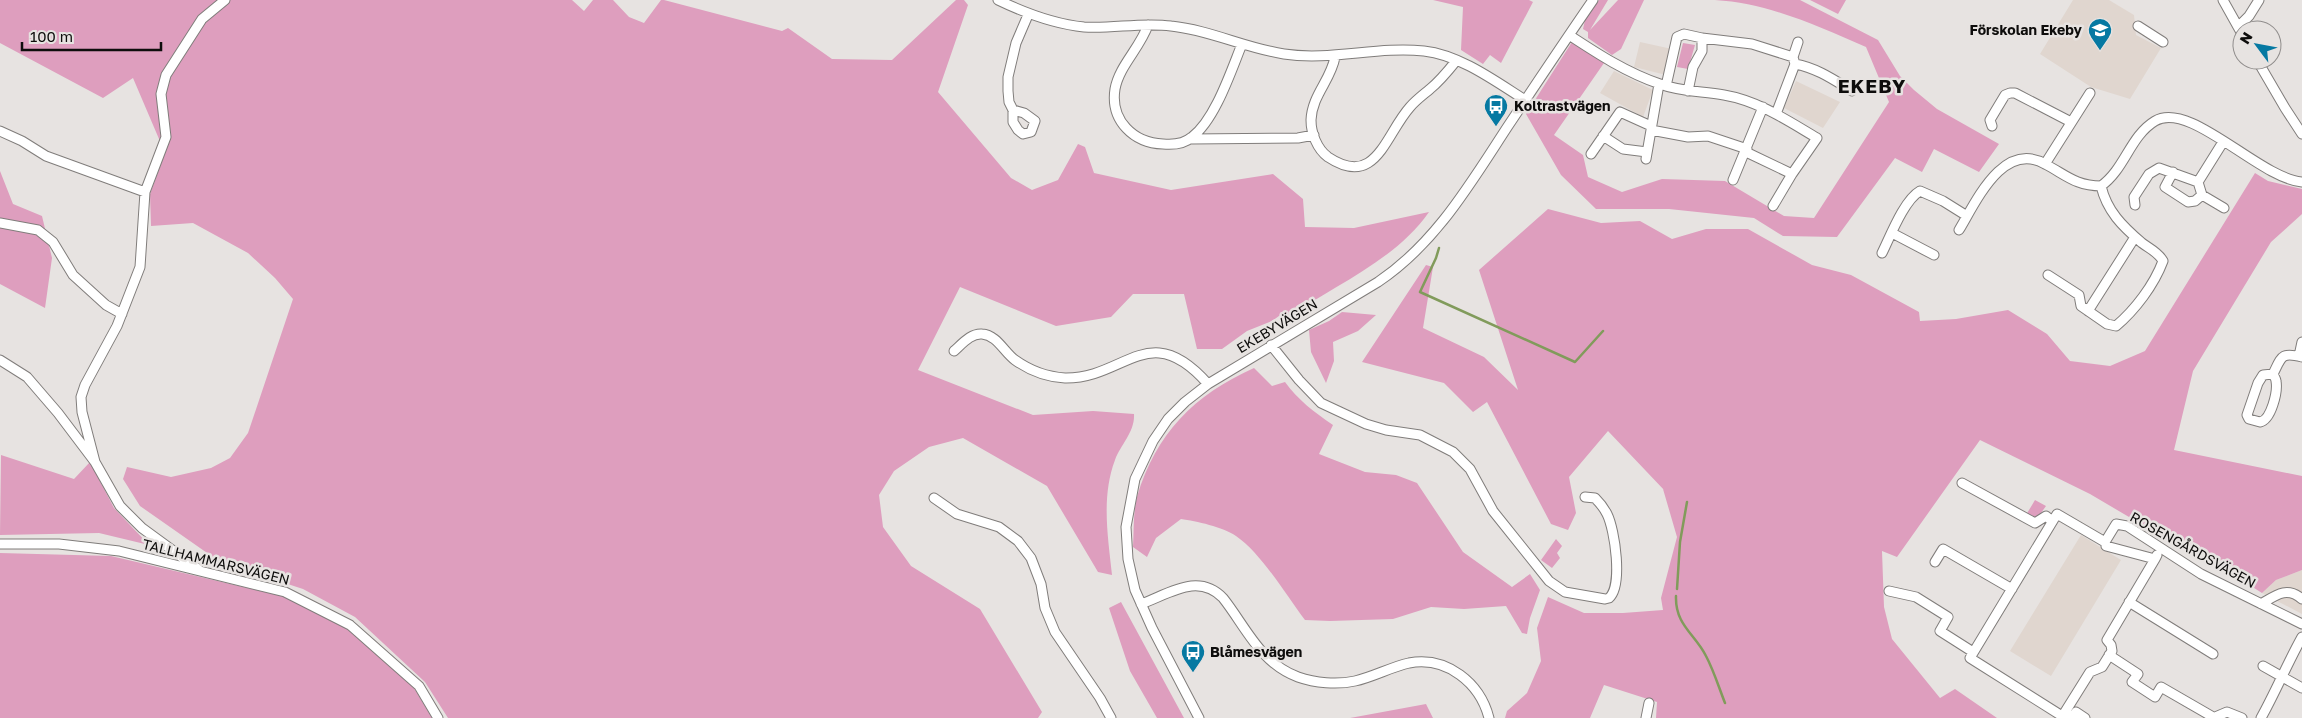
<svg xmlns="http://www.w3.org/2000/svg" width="2302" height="718" font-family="'Golos Text',sans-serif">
  <rect width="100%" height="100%" fill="#e7e3e1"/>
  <path fill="#e0d6cf" d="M2073,0H2109L2134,15L2136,35L2161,48L2130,99L2091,87L2040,54Z
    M1640,42L1672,49L1666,75L1634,67Z
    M1614,71L1653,90L1643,117L1600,93Z
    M1796,81L1840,102L1823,128L1784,108Z
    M2081,535L2121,560L2051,676L2010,651Z
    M2302,570V614L2262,593L2276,580Z"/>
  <path fill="#de9ebe" d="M0,0H572L584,11L593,0H613L629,17L644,23L661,0H664L782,31L788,28L832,59L892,60L956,0H964L968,5L938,92L1011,178L1032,190L1058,180L1078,144L1085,147L1094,173L1171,190L1273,174L1303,199L1305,227L1354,228L1429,212C1396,260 1333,286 1285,319L1286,311L1272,321L1247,331L1222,349H1197L1184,294H1133L1111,317L1056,326L960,287L918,370L1033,415L1093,411L1134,414C1135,432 1121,444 1115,460C1101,497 1108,537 1112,575L1098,572L1047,486L963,438L929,447L894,471L879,495L883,527L911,566L980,609L1042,712L1038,718H448L425,682L355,617L303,589L220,562L140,506L123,479L127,467L171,477L211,468L230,458L248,433L293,299L275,278L248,253L193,223L151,226L150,194L165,153L133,78L103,98L0,43Z
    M1433,0H1529L1533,2L1501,63L1490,55L1483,64L1461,50L1463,7Z
    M1599,0H1608L1590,30L1618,0H1644L1621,49L1612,55L1588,38V32L1583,29L1585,20Z
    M1715,0H1800L1878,40L1900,76L1914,90L1937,109L1999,144L1979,172L1934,149L1922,172L1895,158L1837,237L1783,236L1754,218L1669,209H1596L1561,175L1526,114L1572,42L1604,63L1554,135L1583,155L1588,177L1622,192L1662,179L1725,181L1784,216L1814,218L1889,102L1866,47C1817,26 1768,3 1715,0Z
    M1810,0H1846L1838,14Z
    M1683,43L1695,45L1688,69L1677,67Z
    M0,171L13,204L42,216L52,258L45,308L0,284Z
    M2255,173L2268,181L2302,189V214L2271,242L2193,371L2174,450L2302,476V570L2276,580L2262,593L2191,548L2146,527L2090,494L1980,440L1897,557L1882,551L1884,607L1892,639L1940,698L1955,689L1997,718H1656L1657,702L1604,685L1590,718H1505L1507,711L1527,693L1541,661L1537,628L1548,597L1584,613H1623L1663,610L1661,598L1677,537L1663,489L1665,491L1608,431L1569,477L1576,513L1568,530L1551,524L1487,402L1473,412L1444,383L1362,362L1426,265L1433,267L1423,328L1484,357L1518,390L1479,270L1548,209L1601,223L1640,221L1672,239L1706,229H1748L1812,265L1851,275L1919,312L1920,321L1956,319L2008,310L2047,334L2070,361L2110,366L2145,351Z
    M1342,312L1376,315L1358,331L1333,342L1334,361L1326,383L1311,352L1309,330L1329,321Z
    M1254,368L1272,386L1285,382C1298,400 1314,412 1333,425L1319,454L1365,472L1396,475L1417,483L1463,552L1512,587L1530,574L1540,590L1530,618L1527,634L1522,633L1506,606L1464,609L1431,607L1393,619L1330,621L1305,620C1286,595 1261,553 1236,536C1223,527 1196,521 1181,519L1156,538L1147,557L1133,547C1134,531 1133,512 1137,497C1156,433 1194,395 1254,368Z
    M1,455L74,479L90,462L114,508L149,545L99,533L0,535Z
    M2035,500L2046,506L2041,513L2034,519L2026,515Z
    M1556,539L1562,546L1557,553L1560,558L1552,568L1541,560Z
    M0,553L111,556L282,596L346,627L413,686L432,718H0Z
    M1121,602L1184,718H1157L1130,671L1109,608Z
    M1426,704L1433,718H1350Z"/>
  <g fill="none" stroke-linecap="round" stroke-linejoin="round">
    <path stroke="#819b5b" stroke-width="2.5" d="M1439,248L1436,258L1420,292L1575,362L1603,331
      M1677,589L1680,542L1687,502
      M1676,596C1675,625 1695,634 1706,656C1714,671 1719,688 1725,703"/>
    <g stroke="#807d7b" stroke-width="11">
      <path id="street" d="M998,0C1025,13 1053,24 1084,27C1112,29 1142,22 1171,26C1210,30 1245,48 1284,54C1331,61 1377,46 1424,51C1460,55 1495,81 1525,100
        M2223,0L2242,34
        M1148,25C1140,48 1119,66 1115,89C1110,121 1134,143 1163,144C1174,145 1184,144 1192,137C1215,120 1231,71 1242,44
        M2138,26L2163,42
        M2238,27L2249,16L2259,0
        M1569,35C1598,54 1627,73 1660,84C1681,92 1702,91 1724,95C1759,101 1788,121 1817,138L1792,174L1773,206
        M1702,38L1752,44L1793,57
        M1335,57C1331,80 1312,95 1311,120C1311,133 1317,149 1328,157C1376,189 1385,135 1410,107C1416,100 1423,95 1430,89C1440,81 1448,71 1456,61
        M2257,60L2285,108L2302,134
        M1795,64C1817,68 1834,80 1852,91
        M1666,86L1677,37L1684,34L1702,38V51L1693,67L1688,91
        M1013,110L1024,113L1035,121L1031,132L1023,134L1018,130L1013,122V110L1009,102L1008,91V77L1016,43L1028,15
        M1776,114L1795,64L1793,57L1798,42
        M1992,126L1990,120L2005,95L2010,93H2015L2071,122
        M1651,130L1688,137L1708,136L1747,149
        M0,131L22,141L46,156L145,192
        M1603,136L1623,149L1647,152
        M1191,139L1298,138L1314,135
        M1746,152L1792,174
        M1591,154L1620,112L1651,126
        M1646,159L1659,84
        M2045,164L2090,93
        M2173,172L2165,187L2188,202L2195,201L2202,195
        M1733,180L1763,107
        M2198,182L2223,142
        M2135,205L2134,197L2149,174L2159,168L2198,182L2202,195L2224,208
        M0,223L38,230L53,242L73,275L106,305L122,314
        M1959,230C1976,202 2003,140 2045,164C2066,175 2076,186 2101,186C2125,169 2130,136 2155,121C2190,100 2259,178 2302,182
        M1892,233L1934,255
        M1882,253C1890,237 1904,200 1920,191L1943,201L1967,216
        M2048,275L2079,295L2081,306L2107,324L2116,326C2135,310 2154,285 2163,261C2158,252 2150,249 2142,243C2122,226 2107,211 2101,186
        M2088,311L2135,237
        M1271,345L1299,380L1321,403L1366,424L1386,430L1420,435L1453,452L1470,469L1493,511L1549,581L1565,592L1605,599L1609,598C1623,586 1615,530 1607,514C1604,508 1599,502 1595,498L1585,497
        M954,351C962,344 971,333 982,334C997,335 1004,352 1015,360C1029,370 1047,377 1065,378C1125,379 1149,317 1208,384
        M2299,356L2302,342
        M0,360L27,377L58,413L95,462L120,506L142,528L198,569
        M2273,374C2274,376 2276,379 2276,381C2278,392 2271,420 2260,422L2249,419L2247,415L2258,383L2263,375Z
        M2273,374C2282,356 2281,352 2302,357
        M95,462L82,412L81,397L85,385L117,326L140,267L145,192L166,137L161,94L166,75L202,19L225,0
        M1962,483L2035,523L2046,516L2052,521
        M934,498L957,514L999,527L1018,541L1031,558L1041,584L1045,608L1055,632L1100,698L1111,718
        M0,544H59L119,551L285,592L350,625L419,686L438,718
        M2106,546L2155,559L2157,555
        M1935,562L1943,549L2012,589
        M1889,591L1916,597L1948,617L1940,631L1973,652
        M2129,602L2213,654
        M1141,604C1169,594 1198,572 1223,598C1246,627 1260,663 1298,677C1315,683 1337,685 1355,681C1373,677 1391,667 1409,663C1447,656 1480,683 1489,718
        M2261,604C2276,595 2287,586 2302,599
        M2109,655L2138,674L2132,682L2155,697L2161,687L2213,717
        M2263,666L2302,688
        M2065,712L2090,672L2102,667L2112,651L2111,645L2107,640L2155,559
        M1199,718L1152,628L1135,590L1128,559L1126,527L1135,479L1153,441L1168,419L1185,402L1208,384L1378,282C1436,243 1470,184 1508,126C1536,84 1564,42 1593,0
        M1646,718L1649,703
        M2085,718L2076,712L2073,717L2065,712L2062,716L1970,658L2057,514L2105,542L2116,524L2127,526L2201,574L2302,624
        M2213,718L2227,712L2242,718
        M2261,718C2276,691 2287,664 2302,637"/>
    </g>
    <use href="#street" stroke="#fff" stroke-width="9"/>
  </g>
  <defs>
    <g id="school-pin" transform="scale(1.25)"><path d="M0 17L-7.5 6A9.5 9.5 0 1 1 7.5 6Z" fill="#0679a2" stroke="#e7e3e1"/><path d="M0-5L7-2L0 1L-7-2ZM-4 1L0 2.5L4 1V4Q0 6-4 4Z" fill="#fff"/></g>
    <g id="bus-pin" transform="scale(1.25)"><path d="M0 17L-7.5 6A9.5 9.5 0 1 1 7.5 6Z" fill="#0679a2" stroke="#e7e3e1"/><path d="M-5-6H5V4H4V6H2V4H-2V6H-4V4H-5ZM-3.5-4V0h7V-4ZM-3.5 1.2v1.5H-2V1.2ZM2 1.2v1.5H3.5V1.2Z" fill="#fff"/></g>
  </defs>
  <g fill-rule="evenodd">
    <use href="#school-pin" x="2100" y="30"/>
    <use href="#bus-pin" x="1496" y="106"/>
    <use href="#bus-pin" x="1193" y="652"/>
  </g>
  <g text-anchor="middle" stroke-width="5" stroke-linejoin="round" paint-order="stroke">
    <g font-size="14" font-weight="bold" fill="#0e0d0c" stroke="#e7e3e1" text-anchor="start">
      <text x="2082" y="35" text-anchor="end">Förskolan Ekeby</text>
      <text x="1514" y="111">Koltrastvägen</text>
      <text x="1210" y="657">Blåmesvägen</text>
    </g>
    <g font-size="14" fill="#0e0d0c" stroke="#e7e3e1">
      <text transform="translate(1277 326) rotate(-31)" y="5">EKEBYVÄGEN</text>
      <text transform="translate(2193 550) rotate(29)" y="5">ROSENGÅRDSVÄGEN</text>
      <text transform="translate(216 562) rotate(14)" y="5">TALLHAMMARSVÄGEN</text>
    </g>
    <g font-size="19" font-weight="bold" letter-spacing="1" fill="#0e0d0c" stroke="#e7e3e1">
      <text x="1872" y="93">EKEBY</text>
    </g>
  </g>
  <g transform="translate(2257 45) rotate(302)"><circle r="24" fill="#e7e3e1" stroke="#908d8c"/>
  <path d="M0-4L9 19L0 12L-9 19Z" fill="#0679a2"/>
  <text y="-8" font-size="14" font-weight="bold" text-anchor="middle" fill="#0e0d0c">N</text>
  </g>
  <path d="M22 42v8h139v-8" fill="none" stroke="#0e0d0c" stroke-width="2.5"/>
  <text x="30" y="42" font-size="15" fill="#0e0d0c" stroke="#e7e3e1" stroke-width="4" paint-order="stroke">100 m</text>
</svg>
